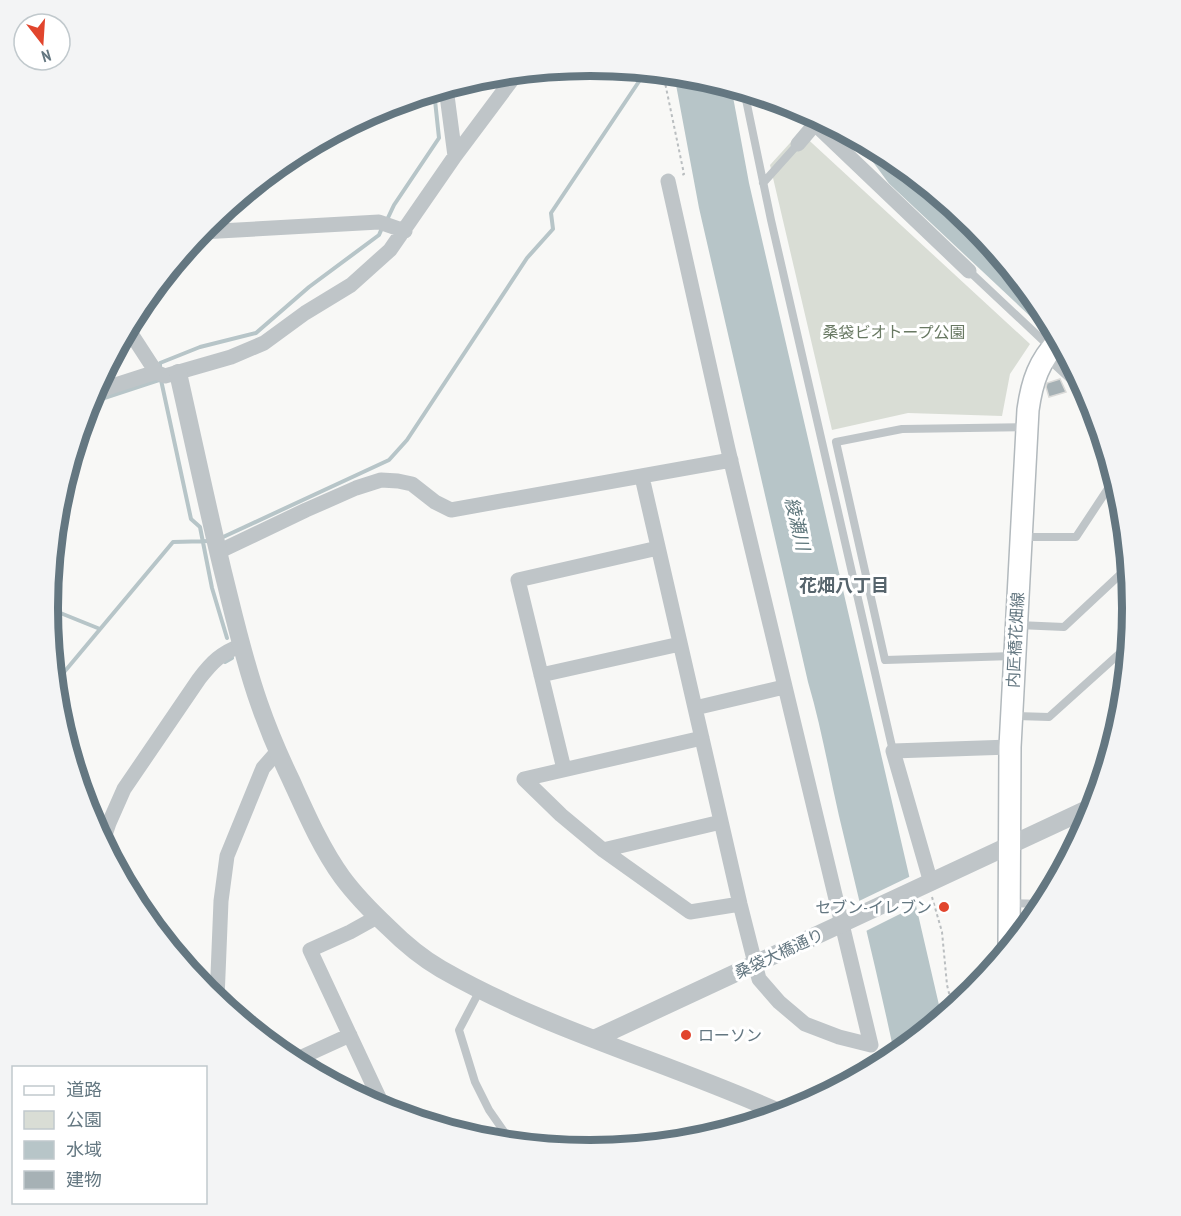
<svg xmlns="http://www.w3.org/2000/svg" width="1181" height="1216" font-family="'PT Sans Narrow','Noto Sans JP',sans-serif">
  <rect width="100%" height="100%" fill="#f8f8f6"/>
  <path fill="#d9ddd5" d="M800,132L1030,344L1010,374L1002,416L908,413L832,430L770,165Z"/>
  <path fill="#b7c5c8" d="M674,74L697,76L731,86L749,183L763,244L942,1018L895,1057C878,976 858,896 839,816C829,772 821,726 808,682L699,208Z"/>
  <path fill="#f8f8f6" d="M911,876L918,905L864,932L857,902Z"/>
  <g fill="none" stroke-linecap="round" stroke-linejoin="round">
    <path stroke="#b7c5c8" stroke-width="4" d="M386,222L394,205L439,138L434,91
      M160,369V363L200,347L256,333L309,287L379,235L382,228
      M161,380L191,519L200,527L212,588L227,638
      M89,403L159,380
      M221,538L389,460L407,440L527,258L553,229L551,213L646,71
      M48,608L100,629
      M225,662L232,658
      M55,683L173,542L211,541"/>
    <path stroke="#b7c5c8" stroke-width="22" d="M877,149L897,176L1047,317"/>
  </g>
  <path fill="#a6b1b5" stroke="#dadad8" stroke-width="1.5" d="M1060,379L1066,392L1049,397L1046,387L1047,383Z"/>
  <g fill="none" stroke-linecap="round" stroke-linejoin="round">
    <g stroke="#b2b9bd" stroke-width="24">
      <path id="secondary" d="M1009,949L1010,747L1028,410C1032,381 1039,361 1059,340"/>
    </g>
    <path stroke="#babec0" stroke-width="2" stroke-dasharray="3 3" stroke-linecap="butt" d="M663,73L684,174L680,176
      M932,897L942,932L947,985L953,1009"/>
    <path stroke="#bfc5c8" stroke-width="8" d="M744,90L771,220L893,751
      M763,183L798,144
      M969,271L1050,347
      M1023,537H1076L1115,478
      M1018,625L1064,627L1125,570L1129,564
      M1013,656L885,660L836,442L902,429L1026,427
      M1014,716L1049,717L1129,645
      M1010,903L1044,904
      M480,990L459,1030L475,1082L489,1110L512,1143"/>
    <path stroke="#bfc5c8" stroke-width="15" d="M446,88L455,156
      M798,144L815,124L969,271
      M201,232L379,222L405,231
      M128,329L156,372
      M1047,353L1086,389
      M94,392L156,372L165,376L231,357L264,343L305,313L351,285L390,250L455,156L517,73
      M642,477L740,904L759,979L779,1002L805,1024L839,1037L871,1045L728,449L668,181
      M218,552L306,510L356,488L381,480L398,481L412,484L435,502L451,510L731,460
      M541,675L680,644
      M695,708L784,687
      M564,769L518,580L658,548
      M524,779L561,815L603,850L690,912L740,904
      M524,779L702,738
      M103,841L109,823L124,789L199,679C212,662 221,653 242,645
      M603,850L721,822
      M931,883L893,751L1010,747
      M377,917L350,932L310,950L381,1102
      M217,999L221,901L227,856L263,768L278,751
      M293,1061L350,1035
      M692,1141L727,1131"/>
    <path stroke="#bfc5c8" stroke-width="18" d="M178,373C193,439 207,506 223,572C234,616 244,661 259,703C268,729 279,755 291,780C306,813 321,848 342,877C356,896 372,912 388,927C404,943 422,958 441,969C549,1031 671,1063 783,1114
      M594,1039L1094,806"/>
    <use href="#secondary" stroke="#fff" stroke-width="21"/>
  </g>
  <g fill="#e1452d" stroke="#fff" stroke-width="2">
    <circle cx="944" cy="907" r="6"/>
    <circle cx="686" cy="1035" r="6"/>
  </g>
  <g text-anchor="middle" stroke-width="6" stroke-linejoin="round" paint-order="stroke">
    <g font-size="16" fill="#697963" stroke="#fff">
      <text x="894" y="338">桑袋ビオトープ公園</text>
    </g>
    <g font-size="16" fill="#647781" stroke="#fff">
      <text transform="translate(1015 640) rotate(-87)" y="6">内匠橋花畑線</text>
      <text transform="translate(779 953) rotate(-25)" y="6">桑袋大橋通り</text>
    </g>
    <g font-size="16" fill="#647781" stroke="#fff" text-anchor="end">
      <text x="932" y="913">セブン-イレブン</text>
      <text x="698" y="1041" text-anchor="start">ローソン</text>
    </g>
    <g font-size="18" font-style="italic" fill="#5e767b" stroke="#fff">
      <text transform="translate(797 524) rotate(77)" y="6">綾瀬川</text>
    </g>
    <g font-size="18" font-weight="bold" fill="#56646c" stroke="#fff">
      <text x="844" y="592">花畑八丁目</text>
    </g>
  </g>
  <path d="M0 0H1181V1216H0ZM58 608a532 532 0 1 1 1064 0a532 532 0 1 1-1064 0Z" fill="#f3f4f5" fill-rule="evenodd"/>
  <path fill="none" stroke="#647781" stroke-width="8" d="M58 608a532 532 0 1 1 1064 0a532 532 0 1 1-1064 0Z"/>
  <rect x="12" y="1066" width="195" height="138" fill="#ffffff" stroke="#c1c9cd" stroke-width="1.5"/>
  <rect x="24" y="1086" width="30" height="9" fill="#ffffff" stroke="#c1c9cd" stroke-width="1.5"/>
  <text x="66" y="1096" font-size="18" fill="#647781">道路</text>
  <rect x="24" y="1111" width="30" height="18" fill="#d9ddd5" stroke="#c1c9cd" stroke-width="1.5"/>
  <text x="66" y="1126" font-size="18" fill="#647781">公園</text>
  <rect x="24" y="1141" width="30" height="18" fill="#b7c5c8" stroke="#c1c9cd" stroke-width="1.5"/>
  <text x="66" y="1156" font-size="18" fill="#647781">水域</text>
  <rect x="24" y="1171" width="30" height="18" fill="#a6b1b5" stroke="#c1c9cd" stroke-width="1.5"/>
  <text x="66" y="1186" font-size="18" fill="#647781">建物</text>
  <g transform="translate(42 42) rotate(163)"><circle r="28" fill="#ffffff" stroke="#c1c9cd" stroke-width="1.5"/>
  <path d="M0-4.5L10 22L0 15L-10 22Z" fill="#e1452d"/>
  <text y="-9" font-size="16" font-weight="bold" text-anchor="middle" fill="#647781">N</text>
  </g>
</svg>
